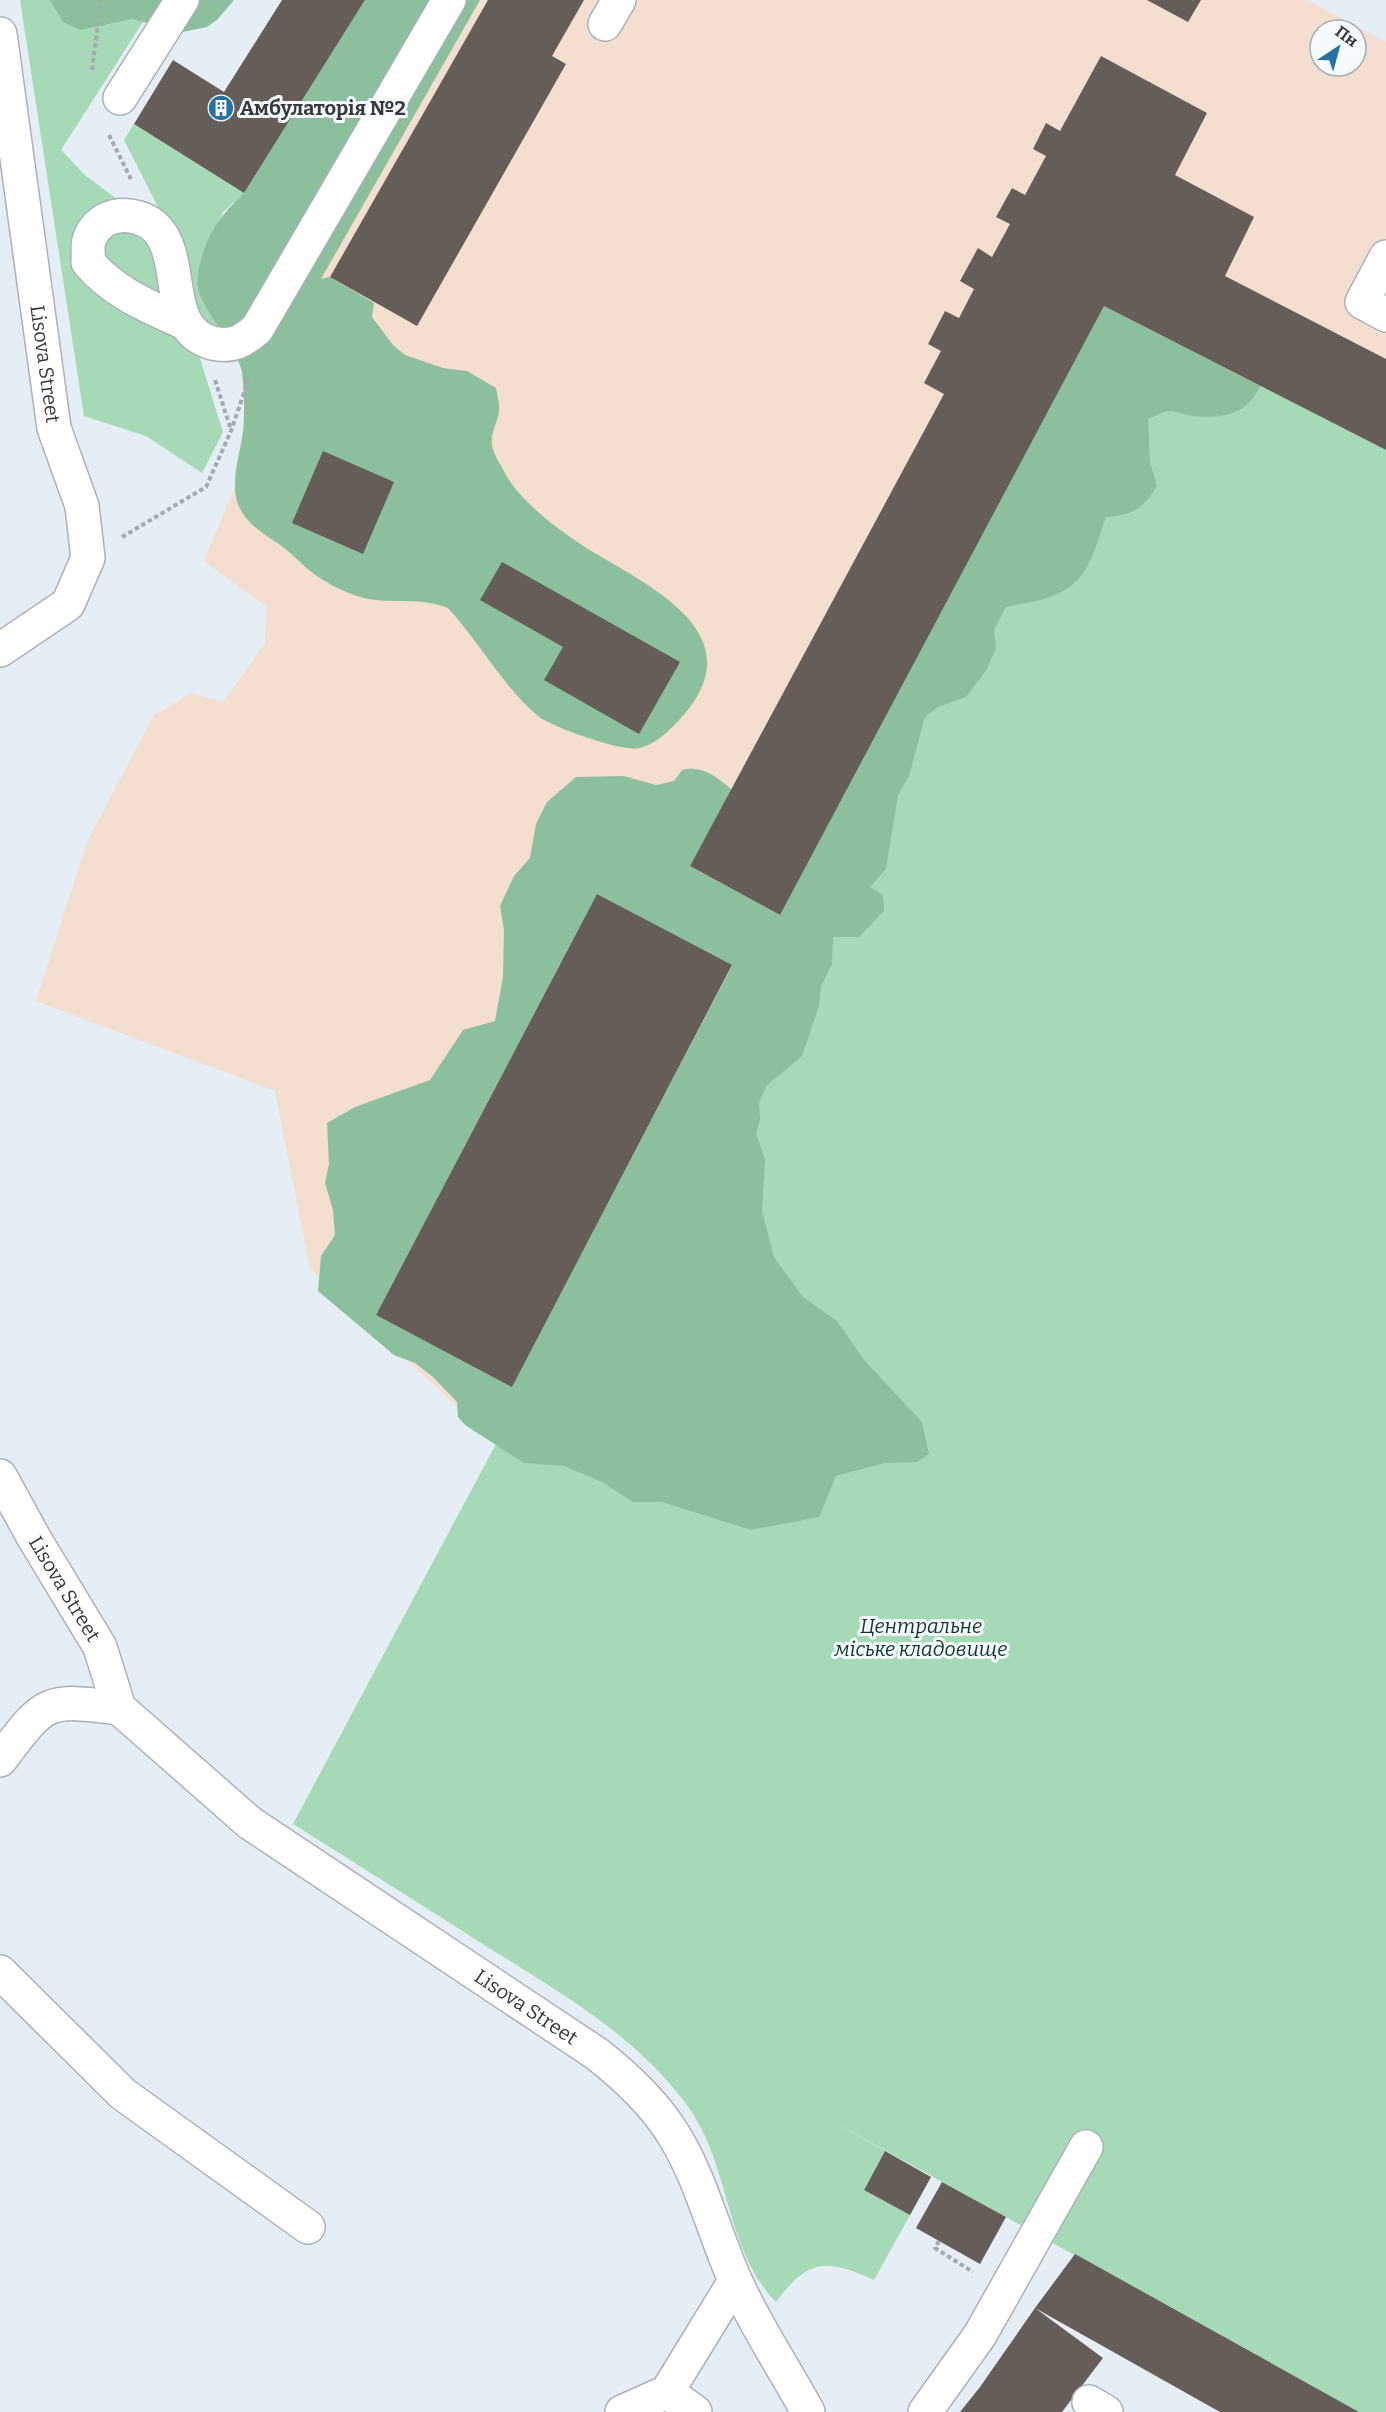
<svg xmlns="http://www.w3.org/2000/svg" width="1386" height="2412" font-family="Bitter,serif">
  <rect width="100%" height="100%" fill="#e5edf5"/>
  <path fill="#f3ded0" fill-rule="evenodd" d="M480,0H1307L1386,42V450L1104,306L497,1444L310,1269L275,1091L36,1001L88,840L154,715L191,693L223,702L265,644L266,606L204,561L324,271ZM1320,30H1356V66H1320Z"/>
  <path fill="#a6dab6" d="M20,0H157L61,150L86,176L121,202L79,231L196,346L223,432L202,473L146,436L84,416Z
    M134,124L244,193L223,212L197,287L223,337L200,325L180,250L124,140Z
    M122,225L152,238L168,303L112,273L100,243Z
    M1104,306L1386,450V2412H1359L830,2120L885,2151L864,2190L910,2215L874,2280C826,2258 808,2259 776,2302C724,2249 731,2165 687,2105C635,2035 561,1993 489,1948C424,1906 358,1865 293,1824Z"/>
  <path fill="#8cbf9c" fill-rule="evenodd" d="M50,0H234L217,20L207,27L182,32L132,19L80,30L63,22Z
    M365,0H480L321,279L330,277L374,303L372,317L393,345L405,355L443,368L467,371L496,388C497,395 500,404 499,411C498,422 490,433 492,446C494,455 502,467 506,475C524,507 573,541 605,559C667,595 751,642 680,719C669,731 656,744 640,748C624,753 552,727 538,716C506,690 477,639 448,608C422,598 403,603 376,600C355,598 331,586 314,574C303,566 294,555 283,547C271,538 257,531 247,519C225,494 239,461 243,432C245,414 244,391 242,372C239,351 196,301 197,283C201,244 215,220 244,193Z
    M1104,306L1260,386C1248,414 1223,419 1193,416C1186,415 1177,411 1170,411C1163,411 1154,417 1148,419L1150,462L1157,486C1143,509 1133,515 1106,517C1093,552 1090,583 1050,597C1038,602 1020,603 1005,608L994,631L996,648L987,669L966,697L938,707L925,717L909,776L898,795L886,869L870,887L883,895L884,911L859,937H833L832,964L821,986L819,1006L802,1056L766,1086L759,1103L760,1119L756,1134L765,1159L762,1211L774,1257L803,1297L837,1321L864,1360L922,1422L929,1454L917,1462L884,1463L836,1476L819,1517L751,1530L662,1502H633L602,1482L564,1466L524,1463L465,1425L458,1417L457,1402L433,1377L415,1363L394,1355L318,1291L321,1256L335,1235L333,1210L325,1183L329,1164L327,1123L355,1107L430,1080L463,1030L495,1021L503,977L504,930L500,906L514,876L530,858L536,824L547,802L576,777L624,776L656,785L674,781L682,770C702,765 717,777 732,790L690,866L780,915ZM597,894L732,966L512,1386L376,1315Z"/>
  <path fill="#655d57" d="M282,0H365L244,193L134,124L173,60L224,92Z
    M488,0H584L552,56L566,64L417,326L330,277Z
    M1147,0H1201L1188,22Z
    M1101,56L1207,113L1175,175L1254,217L1225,276L1386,359V450L1104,306L780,915L690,866L944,394L924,383L941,351L928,344L945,311L959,318L974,289L960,281L978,248L992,257L1010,224L996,217L1012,188L1025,195L1046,156L1033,149L1046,123L1060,131Z
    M323,451L394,482L363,554L292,523Z
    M502,562L680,662L639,734L544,680L563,647L480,600Z
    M597,894L732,965L512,1387L376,1315Z
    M885,2151L931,2177L910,2215L864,2190Z
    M942,2182L1006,2217L980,2264L916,2228Z
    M1075,2254L1359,2412H1220L1035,2308L1103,2358L1062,2412H960L980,2387L1035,2308Z"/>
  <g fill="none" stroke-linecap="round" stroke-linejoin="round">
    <g stroke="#aab2b9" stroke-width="36">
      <g id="minor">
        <path d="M605,24L619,0"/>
        <path id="s1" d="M0,34L54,428L82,506L88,558L68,604L0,650"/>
        <path d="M120,98L182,0"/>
        <path d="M1386,257L1362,302L1386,315"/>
        <path d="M187,324C150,307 115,294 88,262C89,256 87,246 89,240C99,210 138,209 157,229C186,261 162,329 212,343C232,348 243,341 257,329L449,0"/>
        <path id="s2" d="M0,1476L34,1538L100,1647L119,1708L250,1823L597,2054C625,2076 650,2099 670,2129C700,2174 713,2231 735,2280C755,2325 784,2368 808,2412"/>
        <path d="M0,1760C45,1701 44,1698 119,1708"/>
        <path d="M0,1972L123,2094L308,2227"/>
        <path d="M667,2392L695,2412"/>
        <path d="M1089,2402L1106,2412"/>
        <path d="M622,2412L667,2392L735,2281"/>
        <path d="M925,2412L980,2335L1086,2147"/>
      </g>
    </g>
    <path stroke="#a4aab1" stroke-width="4" stroke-dasharray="4.5 3" stroke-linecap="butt" d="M92,70L101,0
      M109,135L131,179
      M215,380L231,430
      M122,537L206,487L231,431L249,378
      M939,2241L935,2248L973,2272"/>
    <use href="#minor" stroke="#fff" stroke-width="33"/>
  </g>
  <defs>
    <g id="building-disc" transform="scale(1.35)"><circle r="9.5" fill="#2571a4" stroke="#f5faff"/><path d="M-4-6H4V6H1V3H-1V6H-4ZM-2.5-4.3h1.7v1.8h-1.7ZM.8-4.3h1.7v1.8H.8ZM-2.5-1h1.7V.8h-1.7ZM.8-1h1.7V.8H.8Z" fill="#fff"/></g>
  </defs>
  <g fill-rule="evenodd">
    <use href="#building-disc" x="221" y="108"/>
  </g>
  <g text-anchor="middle" stroke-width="6" stroke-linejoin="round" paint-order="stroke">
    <g font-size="20" font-weight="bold" fill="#35393c" stroke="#f5faff" text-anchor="start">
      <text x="240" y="115">Амбулаторія №2</text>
    </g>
    <g font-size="20" fill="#35393c" stroke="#f5faff">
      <text dy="7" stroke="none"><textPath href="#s1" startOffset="333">Lisova Street</textPath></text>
      <text dy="7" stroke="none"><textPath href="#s2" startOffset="130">Lisova Street</textPath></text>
      <text dy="7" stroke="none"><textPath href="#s2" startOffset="768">Lisova Street</textPath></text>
    </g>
    <g font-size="20" font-style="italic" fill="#103820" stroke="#f5faff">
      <text x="921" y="1633">Центральне<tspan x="921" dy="23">міське кладовище</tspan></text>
    </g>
  </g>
  <g transform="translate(1338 48) rotate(36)"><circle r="28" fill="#f5faff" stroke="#a8adb1" stroke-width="1.5"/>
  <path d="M0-4.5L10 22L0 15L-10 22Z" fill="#2571a4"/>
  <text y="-9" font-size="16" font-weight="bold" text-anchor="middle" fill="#35393c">Пн</text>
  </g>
</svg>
